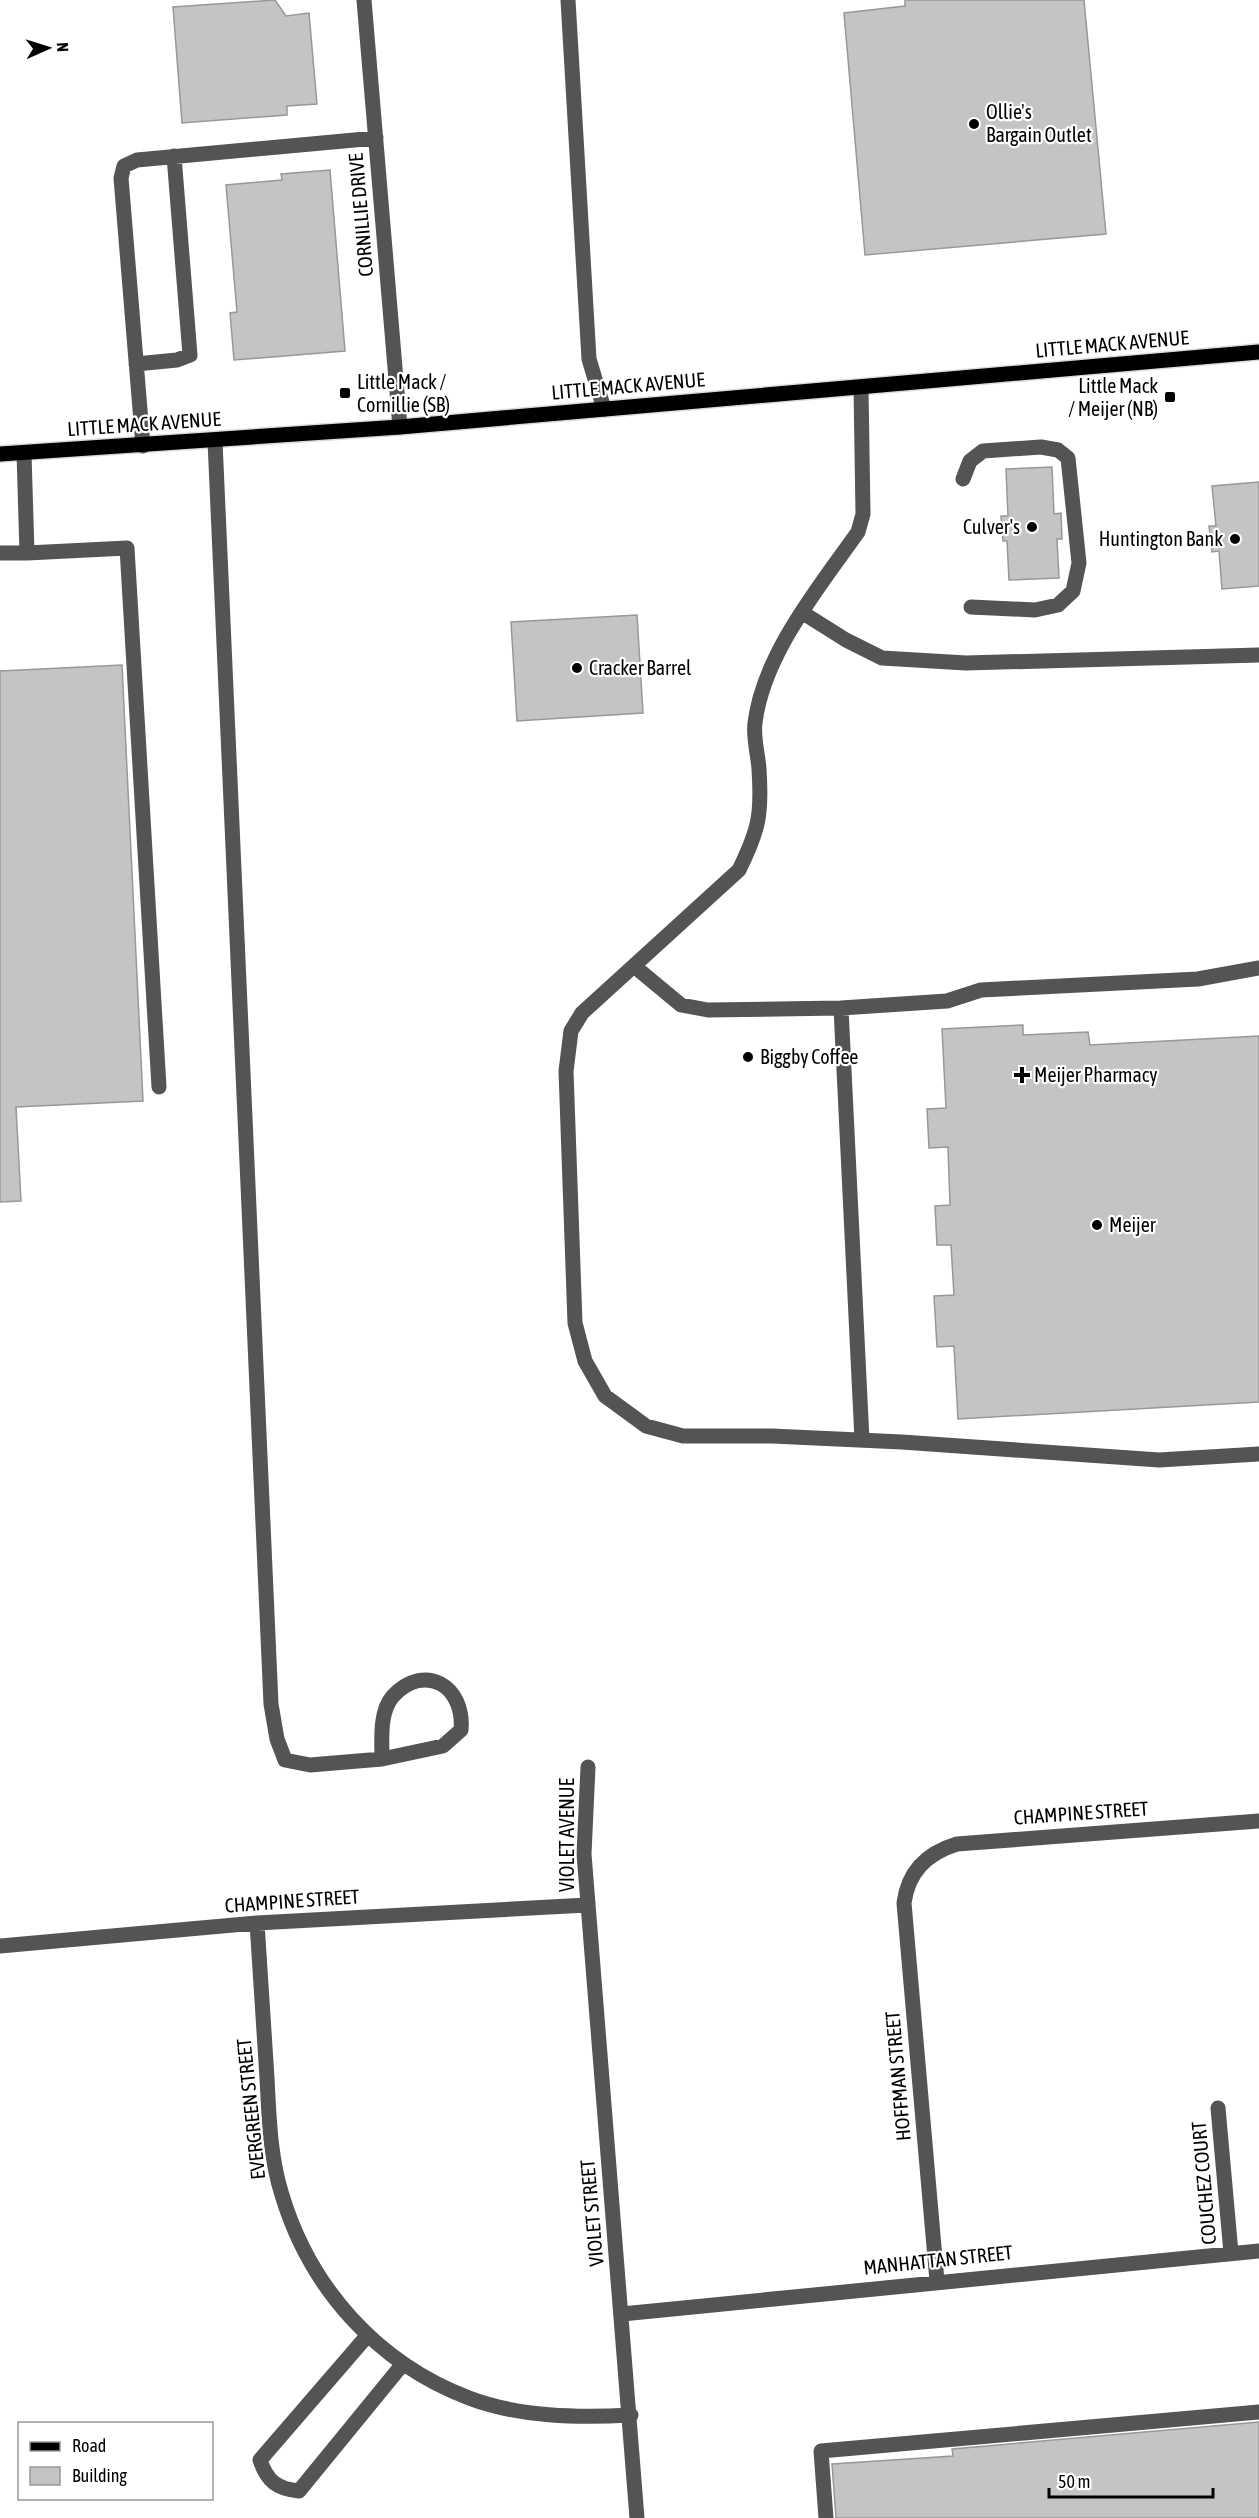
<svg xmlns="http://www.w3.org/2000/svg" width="1259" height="2518" font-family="'Asap Condensed',sans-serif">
  <rect width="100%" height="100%" fill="#fff"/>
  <path fill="#c4c4c4" stroke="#989898" stroke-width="1.5" d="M275,0L286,16L309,13L317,104L287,106V115L182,123L173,7Z
    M905,0H1084L1106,234L865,255L844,13L905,6Z
    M330,170L345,351L234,360L230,313L237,312L226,185L282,180L281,174Z
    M1052,467L1054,514L1061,513L1062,539H1057L1059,578L1009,580L1007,541H1003L1001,516H1008L1006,469Z
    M1259,482V586L1222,589L1219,551L1212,552L1209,526H1216L1212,486Z
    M637,615L643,713L517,721L511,622Z
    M122,665L143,1101L16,1107L21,1201L0,1202V671Z
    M1023,1025V1035L1088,1032L1090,1045L1259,1036V1402L958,1419L954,1346L937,1347L934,1296L954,1295L951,1245H937L935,1206L950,1205L948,1147L929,1148L927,1109L946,1108L942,1029Z
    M1259,2422V2518H836L832,2464L953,2456L952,2449Z"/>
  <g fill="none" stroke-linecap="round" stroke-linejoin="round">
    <g stroke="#dbdbdb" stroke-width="18">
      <path id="major" d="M0,454L400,427L1259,352"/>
    </g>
    <path stroke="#545454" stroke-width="15" d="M364,0L400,427
      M568,0L589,359L604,409
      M136,364L177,360L190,355L174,156
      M861,388L863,514L858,532C819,587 763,655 755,723C753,738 758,754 759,769C762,815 759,829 739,870L582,1013L571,1031L566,1071L575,1323L585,1361L605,1396L646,1426L683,1436H772L902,1442L1159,1460L1259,1454
      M215,441L271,1704L277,1739L285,1760L310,1765L382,1759L443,1746L461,1730C465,1686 425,1662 393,1696C379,1712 382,1740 382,1759
      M143,446L121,178L124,166L137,160L376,138
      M963,479L970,461L983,451L1041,447L1058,450L1068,458L1079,563L1073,591L1058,605L1035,610L971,607
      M0,553H27L24,453
      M27,553L127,548L159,1087
      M803,613L846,640L882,658L966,663L1259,655
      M634,966L681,1005L708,1010L841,1008L947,1001L981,990L1198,979L1259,968
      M841,1008L862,1440
      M588,1767L584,1854L637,2518
      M257,1923C260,1975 264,2026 267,2078C269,2116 270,2158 282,2195C310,2288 377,2363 469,2398C519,2417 578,2418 631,2415
      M0,1946L257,1923L587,1905
      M1218,2108L1231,2253
      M937,2281L904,1903C908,1872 927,1853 957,1844L1259,1821
      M622,2314L1259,2251
      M367,2336L260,2460C267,2481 277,2489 299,2491L402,2365
      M826,2518L821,2451L1259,2412"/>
    <use href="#major" stroke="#000" stroke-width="15"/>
  </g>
  <g fill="#000" stroke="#fff" stroke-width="2">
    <circle cx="974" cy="124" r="6"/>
    <rect x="339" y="387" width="12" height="12" rx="3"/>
    <rect x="1164" y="391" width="12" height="12" rx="3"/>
    <circle cx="1032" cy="527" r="6"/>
    <circle cx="1235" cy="539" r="6"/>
    <circle cx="577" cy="668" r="6"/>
    <circle cx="748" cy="1057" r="6"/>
    <path d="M1019 1066h6v6h6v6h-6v6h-6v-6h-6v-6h6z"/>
    <circle cx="1097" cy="1225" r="6"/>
  </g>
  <g text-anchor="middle" stroke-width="4.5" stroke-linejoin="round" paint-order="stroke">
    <g font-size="20" fill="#000" stroke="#fff" text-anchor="start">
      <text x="986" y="119">Ollie's<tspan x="986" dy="23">Bargain Outlet</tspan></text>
      <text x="357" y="389">Little Mack /<tspan x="357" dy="23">Cornillie (SB)</tspan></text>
      <text x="1158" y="393" text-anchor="end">Little Mack<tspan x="1158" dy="23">/ Meijer (NB)</tspan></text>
      <text x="1020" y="534" text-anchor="end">Culver's</text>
      <text x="1223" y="546" text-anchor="end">Huntington Bank</text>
      <text x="589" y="675">Cracker Barrel</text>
      <text x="760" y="1064">Biggby Coffee</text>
      <text x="1034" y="1082">Meijer Pharmacy</text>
      <text x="1109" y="1232">Meijer</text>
    </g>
    <g font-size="20" fill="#000" stroke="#fff">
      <text transform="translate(361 215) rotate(-95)" y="7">CORNILLIE DRIVE</text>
      <text transform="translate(1112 344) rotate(-5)" y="7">LITTLE MACK AVENUE</text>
      <text transform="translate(628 386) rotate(-5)" y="7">LITTLE MACK AVENUE</text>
      <text transform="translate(144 424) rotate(-4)" y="7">LITTLE MACK AVENUE</text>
      <text transform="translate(1081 1813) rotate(-4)" y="7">CHAMPINE STREET</text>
      <text transform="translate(567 1835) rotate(-90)" y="7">VIOLET AVENUE</text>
      <text transform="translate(292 1901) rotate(-4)" y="7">CHAMPINE STREET</text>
      <text transform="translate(898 2076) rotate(-95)" y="7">HOFFMAN STREET</text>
      <text transform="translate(251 2109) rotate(-96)" y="7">EVERGREEN STREET</text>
      <text transform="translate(1204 2183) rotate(-95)" y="7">COUCHEZ COURT</text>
      <text transform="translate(592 2213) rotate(-95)" y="7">VIOLET STREET</text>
      <text transform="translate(938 2260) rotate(-6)" y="7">MANHATTAN STREET</text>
    </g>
  </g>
  <rect x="18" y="2422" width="195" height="78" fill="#ffffff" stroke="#999999" stroke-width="1.5"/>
  <rect x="30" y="2442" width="30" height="9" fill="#000000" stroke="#999999" stroke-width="1.5"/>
  <text x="72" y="2452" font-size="18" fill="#000000">Road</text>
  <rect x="30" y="2467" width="30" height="18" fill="#c4c4c4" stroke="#999999" stroke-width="1.5"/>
  <text x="72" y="2482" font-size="18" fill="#000000">Building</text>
  <g transform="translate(48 48) rotate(87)" stroke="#ffffff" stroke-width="4.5" paint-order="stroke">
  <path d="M0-4.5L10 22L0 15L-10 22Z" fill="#000000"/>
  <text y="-9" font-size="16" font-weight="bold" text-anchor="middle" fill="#000000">N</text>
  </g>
  <path d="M1049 2488v9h164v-9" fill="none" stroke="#000000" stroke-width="3"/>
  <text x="1058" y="2488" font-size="18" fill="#000000" stroke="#ffffff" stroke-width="4.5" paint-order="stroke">50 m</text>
</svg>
